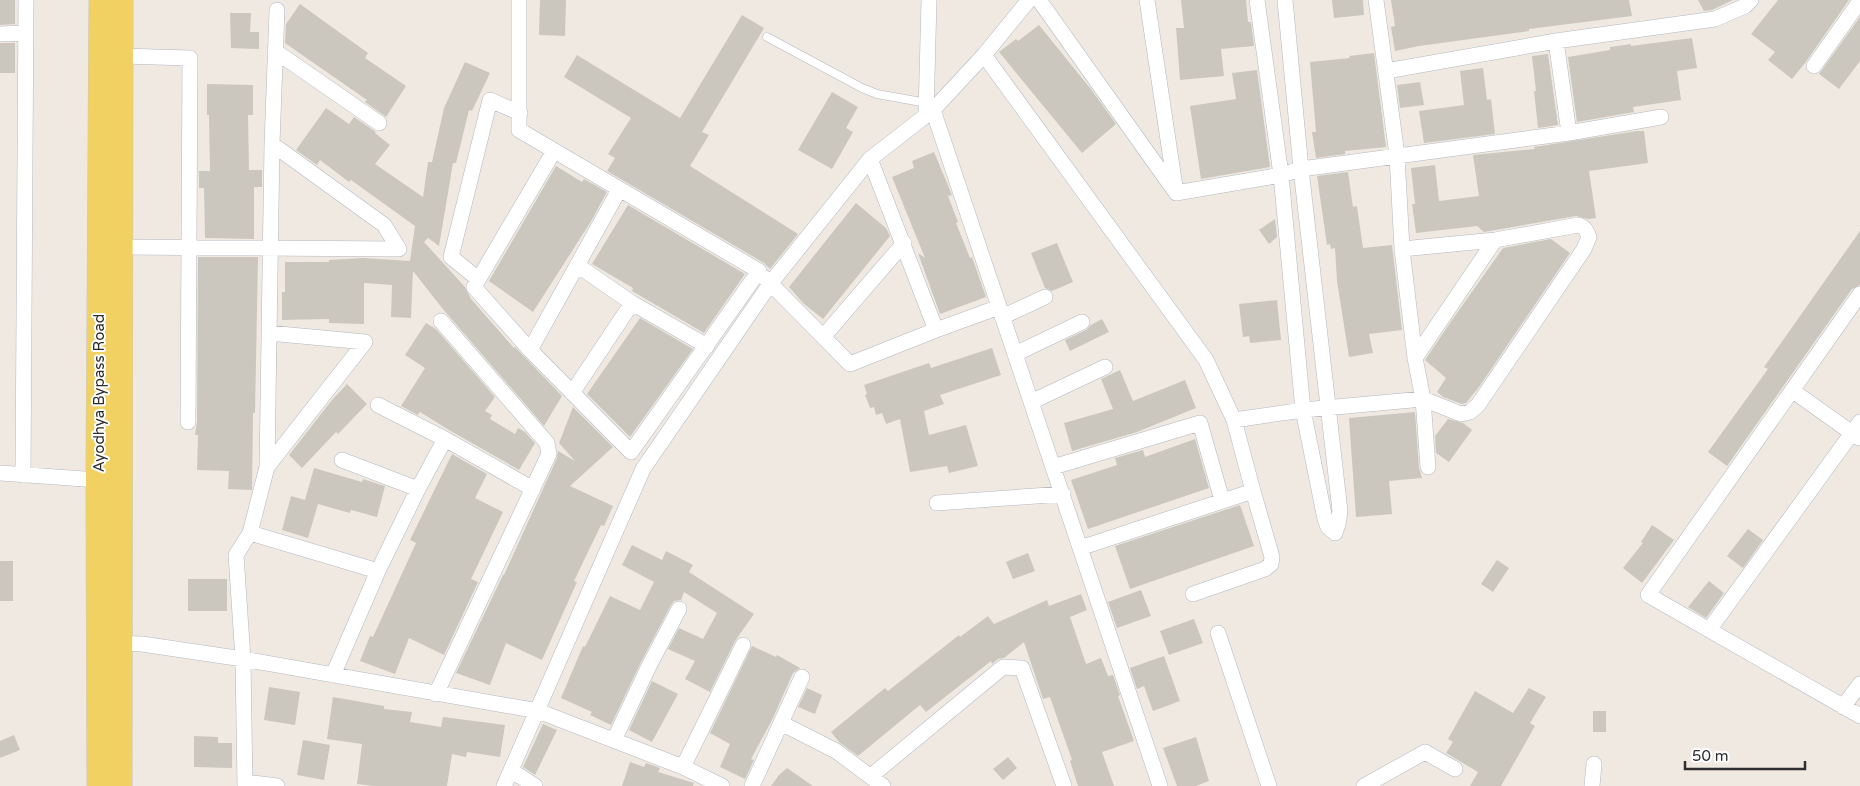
<svg xmlns="http://www.w3.org/2000/svg" width="1860" height="786" font-family="'Varela Round',sans-serif">
  <rect width="100%" height="100%" fill="#efe9e1"/>
  <path fill="#cbc7bf" d="M0,0H15V24L0,25Z
    M540,0H566L565,36L539,35Z
    M1181,0H1246L1248,22H1251L1254,46L1221,49L1224,76L1180,80L1176,28H1184Z
    M1332,0H1363L1364,15L1334,18Z
    M1391,0H1629L1632,16L1529,29V31L1419,46L1395,51L1391,27L1395,26Z
    M1698,0H1733L1712,10L1704,11Z
    M1778,0H1849L1805,63L1792,79L1768,60L1775,52L1751,34Z
    M300,4L368,53L365,58L406,86L386,117L365,102L367,100L285,43L286,24Z
    M230,13H251L250,32H259V49L231,48Z
    M742,15L764,28L702,132L709,135L690,166L798,234L770,269L764,263L607,171L615,158L608,154L631,118L564,77L577,55L680,118Z
    M1860,17V61L1839,89L1819,74Z
    M1039,25L1090,88L1116,124L1082,153L999,52L1016,39L1018,41Z
    M1692,38L1697,68L1677,71L1681,100L1633,107L1634,112L1577,122L1568,57L1610,50V47L1631,44V46Z
    M0,43H15V73H0Z
    M1374,53L1386,147L1345,151V154L1316,158L1312,132H1316L1310,62L1350,58L1349,56Z
    M1548,54L1558,125L1538,128L1534,91H1536L1532,56Z
    M465,62L490,73L472,111L469,110L456,163H453L439,246L428,238L424,242L465,287L471,299L514,348L515,347L562,396L544,426L442,308L413,271L411,318L391,317L392,285L364,283V324L329,323V319L282,320V292H285V262H329V260L363,258L410,261L415,226L351,180L349,182L320,160L317,165L296,150L326,108L349,124L354,117L376,132L375,133L390,145L375,164L423,197L428,162H432L444,108Z
    M1483,68L1487,100L1491,99L1495,134L1424,143L1419,111L1464,105L1460,71Z
    M1257,70L1270,167L1201,179L1190,106L1236,99L1232,73Z
    M1420,82L1424,105L1400,108L1397,85Z
    M207,84L253,85V115H248L249,170H262V187H254V239L205,238L204,188H199V171H210L209,115H207Z
    M832,92L858,107L846,128L853,132L832,169L798,150Z
    M1637,131H1644L1648,163L1589,171L1596,218L1588,219L1576,216L1484,232L1477,226L1416,233L1412,204H1415L1411,168L1435,165L1439,201L1479,196L1473,155L1535,149L1534,147Z
    M934,152L952,195L948,196L958,222L956,223L970,258L972,257L986,297L940,314L918,253L925,258L892,177L914,168L912,161Z
    M556,166L582,182L584,179L607,192L590,223L533,312L489,281Z
    M1348,172L1353,207L1357,206L1363,248L1392,245L1402,330L1369,334L1373,353L1349,357L1337,281L1335,248L1331,249L1330,244L1327,245L1317,176Z
    M856,203L886,228L890,236L823,319L803,303L789,287Z
    M628,205L745,274L704,333L632,291L633,288L592,264Z
    M1275,219L1277,237L1269,244L1259,230Z
    M1860,231V285L1852,289L1727,466L1708,452L1768,369L1764,367Z
    M1551,239L1570,253L1479,387L1466,403L1462,404L1443,397L1437,392L1446,378L1425,360L1452,320L1503,248Z
    M1057,243L1073,282L1052,291L1045,288L1031,253Z
    M198,257H258L255,413H253L252,490L228,489L229,471L197,470L198,435H195L197,422Z
    M1277,300L1281,340L1250,343L1249,336L1243,337L1239,304Z
    M640,318L693,349L630,437L587,394Z
    M1102,319L1109,332L1070,351L1065,340L1086,330L1091,325Z
    M426,323L436,329L495,397L485,411L492,415L490,419L515,434L518,428L525,432L535,443L519,470L449,430L420,412L418,415L401,406L425,368L405,355Z
    M992,348L1001,375L940,395L944,404L924,411L929,435L966,425L978,466L949,473L947,466L910,472L900,419L886,424L882,413L876,415L874,407L870,408L865,395L867,394L864,385L929,363L931,368Z
    M1120,370L1133,401L1185,380L1196,408L1137,432L1072,451L1064,423L1113,409L1101,379Z
    M347,384L367,404L338,434L336,432L302,468L289,455L332,400Z
    M573,407L613,447L570,486L613,506L604,526L601,525L574,581L577,582L542,660L506,643L490,685L456,673L503,575H504L557,458L558,451L575,461L559,443Z
    M1415,412L1419,468L1422,478L1389,481L1392,514L1356,517L1349,418Z
    M1448,419L1463,423L1472,430L1449,462L1436,453L1435,436Z
    M1195,439L1209,488L1088,529L1071,480L1117,465L1115,458L1143,450L1145,457Z
    M452,454L487,474L475,498L503,512L471,579L478,582L444,655L409,638L395,674L360,661L370,636L373,637L416,543L410,540Z
    M314,468L362,482L363,479L372,482L385,486L377,517L351,510L350,513L318,504L308,538L282,530L291,496L305,500Z
    M1240,505L1254,546L1130,589L1115,546Z
    M1652,525L1674,540L1642,583L1623,568L1643,543L1641,542Z
    M1748,529L1763,540L1743,568L1727,556Z
    M632,545L662,560L666,551L693,565L689,572L754,614L735,641L710,692L685,679L695,661L668,649L679,628L703,639L717,613L684,592L681,600L674,601L671,605L641,662L611,725L590,715L592,712L561,698L583,646L585,647L610,596L640,610L654,582L622,565Z
    M1028,553L1035,571L1013,579L1006,562Z
    M1497,560L1509,568L1493,592L1481,584Z
    M0,561H13V601H0Z
    M188,579H227V611H188Z
    M1709,581L1724,593L1706,618L1688,607Z
    M1141,590L1151,616L1117,628L1108,602Z
    M1081,594L1087,610L1070,617L1086,664L1101,658L1108,676L1113,675L1120,695L1118,696L1134,741L1102,752L1114,786H1078L1070,761L1072,760L1050,697L1043,699L1024,642L1004,658L998,659L992,664L991,661L926,712L920,705L858,756L839,742L831,732L885,688L888,691L959,635L960,637L988,616L994,624L1047,600L1049,606Z
    M1194,619L1203,643L1169,655L1160,631Z
    M752,646L776,657L777,655L800,668L793,673L772,720L751,759L754,760L745,779L720,767L730,744L710,733Z
    M1164,656L1180,701L1153,711L1144,686L1137,689L1130,668Z
    M652,681L678,694L652,742L629,730Z
    M269,687L300,692L295,725L264,720Z
    M807,688L822,695L815,714L798,707Z
    M1529,688L1546,697L1530,723L1535,726L1501,786H1470L1478,772L1446,753L1453,742L1448,739L1475,691L1513,713Z
    M333,697L384,706V709L412,712L410,722L441,727L443,717L505,725L500,757L467,752L466,757L452,754L447,786H374L357,784L362,744L327,739Z
    M1593,711H1606V732H1593Z
    M543,724L557,730L535,775L523,767Z
    M14,735L20,750L0,758V741Z
    M194,736L218,737V743H232V768L194,767Z
    M1196,737L1209,781L1196,786H1177L1163,748Z
    M303,740L330,745L324,780L297,775Z
    M1008,757L1017,768L1003,780L993,769Z
    M630,762L644,767L646,763L660,768L658,772L694,783L693,786H622Z
    M787,768L813,786H771L779,775Z"/>
  <g fill="none" stroke-linecap="round" stroke-linejoin="round">
    <g stroke="#b4b7c1" stroke-width="9">
      <path id="lane" d="M767,37L862,88L877,94L927,103"/>
    </g>
    <g stroke="#b4b7c1" stroke-width="16">
      <path id="street" d="M519,0V130L759,271L631,452L530,350L474,287L554,151
        M1039,0L1174,190
        M1147,0L1176,193L1281,175L1301,169L1569,133L1661,117
        M1257,0L1281,175L1303,410L1325,519L1328,527L1335,533L1338,524L1340,511L1301,169L1285,0
        M1376,0L1397,155L1402,249L1415,358L1423,399L1428,467
        M0,34L26,33
        M1556,41L1569,133
        M275,51L379,123
        M984,55L1206,360L1234,420L1253,491L1272,557L1271,564L1265,569L1193,594
        M121,56L190,58L188,422
        M1814,66L1860,1
        M1386,71L1556,41L1715,19L1745,6L1751,0
        M933,110L1160,786
        M926,115L929,0
        M121,247L399,249L384,225L272,144
        M577,265L632,303L707,346
        M765,278L850,364L936,330L870,159
        M478,279L451,257L490,100L520,113
        M1860,294L1648,595L1860,716
        M1002,317L1045,297
        M936,330L999,307
        M823,337L904,243
        M530,350L619,190
        M1015,354L1082,322
        M1415,358L1495,240
        M1793,391L1859,438
        M572,393L632,303
        M1031,402L1105,367
        M378,405L445,439L533,489
        M1234,420L1303,410L1423,399L1461,414L1470,412L1478,405L1584,249L1589,237C1587,231 1585,227 1578,225L1495,240L1402,249
        M342,460L418,489
        M267,467L365,342L269,333
        M1053,467L1200,423L1222,500
        M0,473L98,480
        M23,475L26,0
        M937,503L1063,494
        M250,533L267,467L272,144L277,10
        M1080,548L1253,491
        M1709,630L1860,422
        M1218,633L1269,786
        M111,643L142,644L243,659L538,711L683,767L722,786
        M333,675L378,571L418,489L445,439
        M436,694L549,454L547,443L441,321
        M1843,707L1860,684
        M781,723L836,751L883,786
        M614,740L649,666L679,609
        M683,767L743,645
        M512,771L535,786
        M871,776L1003,667L1022,668L1064,786
        M245,782L277,786
        M245,786L243,659L236,555L250,533L378,571
        M504,786L643,469L770,284L870,159L933,110L984,55L1029,0
        M752,786L802,677
        M1364,786L1425,752L1455,769
        M1592,786L1594,764"/>
    </g>
    <g stroke="#c9c9c9" stroke-width="25">
      <path id="primary" d="M99,786L98,480L101,0
        M120,786L121,0"/>
    </g>
    <use href="#lane" stroke="#fff" stroke-width="8"/>
    <use href="#street" stroke="#fff" stroke-width="15"/>
    <use href="#primary" stroke="#f2d163" stroke-width="24"/>
  </g>
  <g text-anchor="middle" stroke-width="4" stroke-linejoin="round" paint-order="stroke">
    <g font-size="15" fill="#2e2e2e" stroke="#fff">
      <text transform="translate(99 393) rotate(-90)" y="5">Ayodhya Bypass Road</text>
    </g>
  </g>
  <path d="M1685 761v8h120v-8" fill="none" stroke="#2e2e2e" stroke-width="2.5"/>
  <text x="1692" y="761" font-size="15" fill="#2e2e2e" stroke="#ffffff" stroke-width="4" paint-order="stroke">50 m</text>
</svg>
